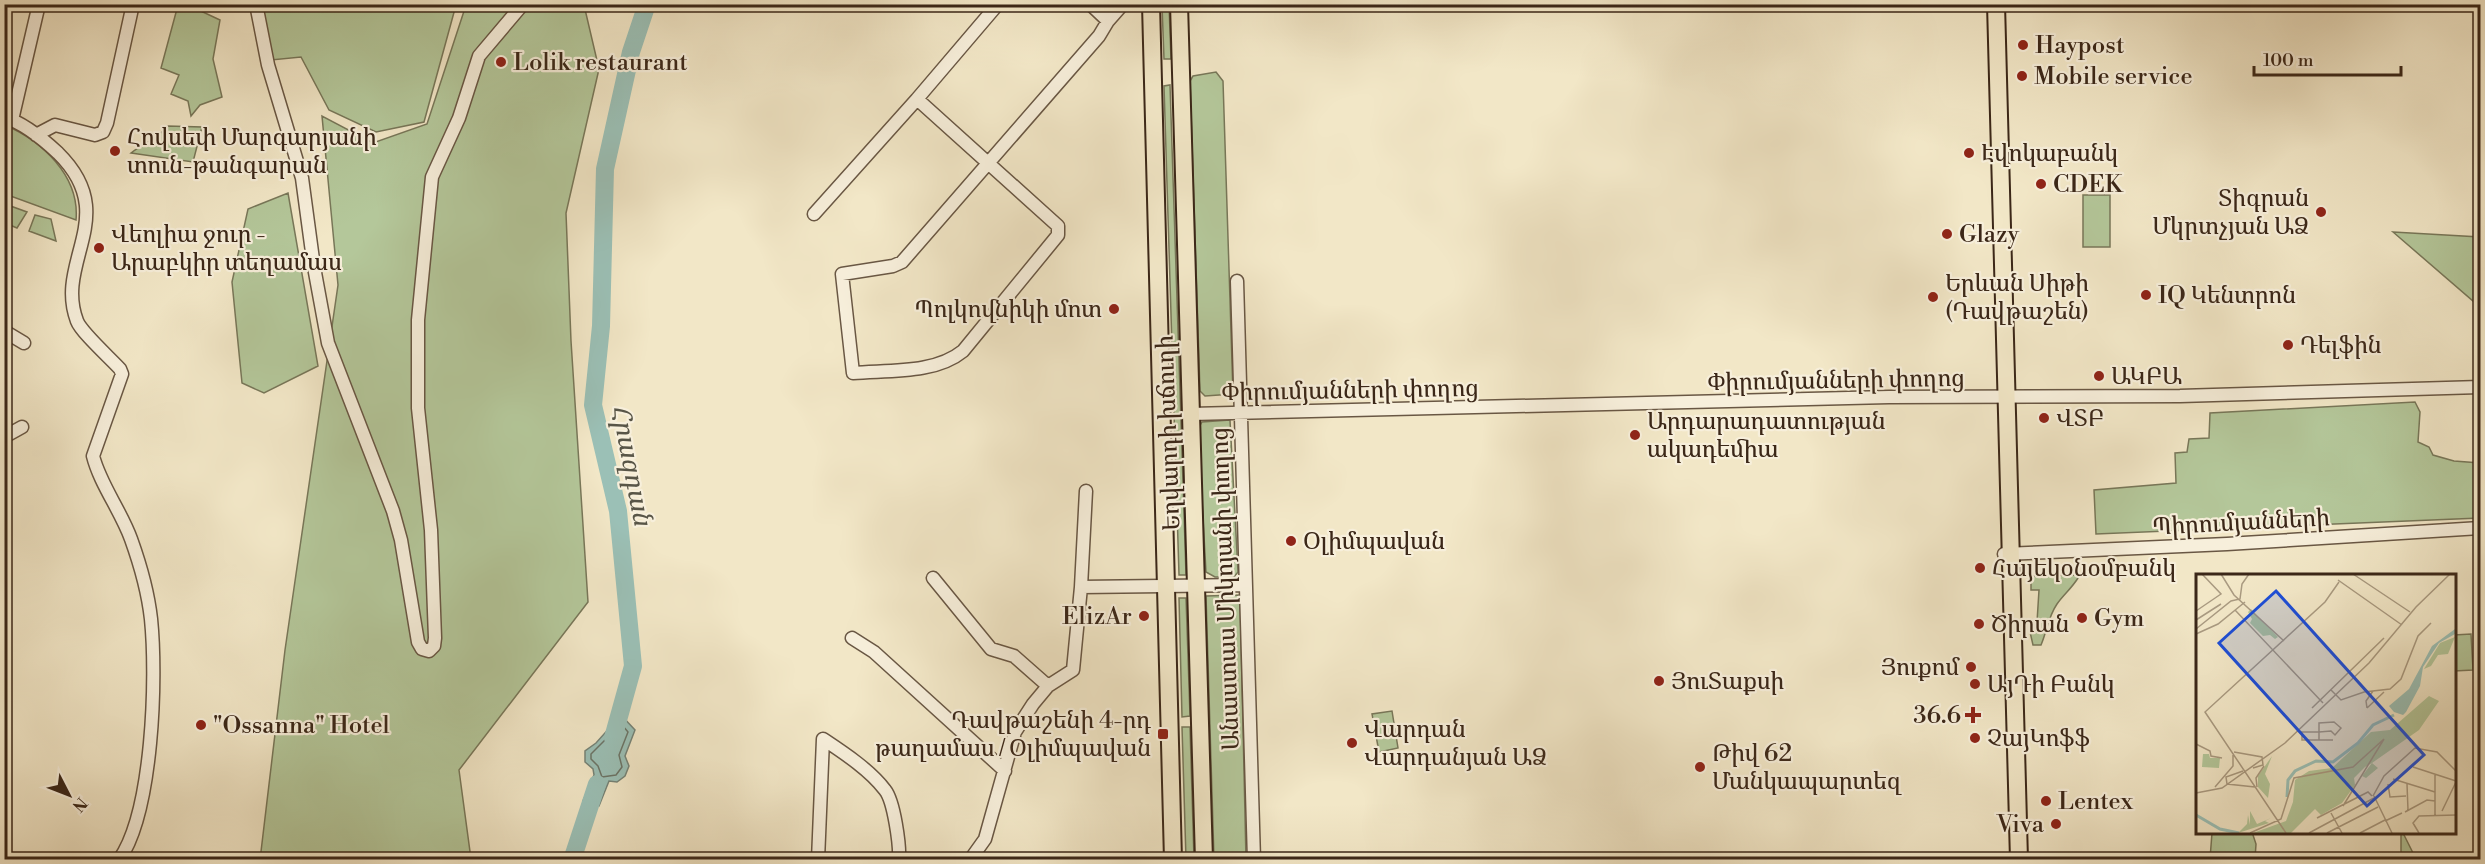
<svg xmlns="http://www.w3.org/2000/svg" width="2485" height="864" font-family="'Libre Bodoni','Noto Serif Armenian',serif">
  <rect width="100%" height="100%" fill="#f2e7c7"/>
  <filter id="stains"><feTurbulence type="fractalNoise" baseFrequency=".00333" numOctaves="4"/><feColorMatrix values="0 0 0 0 .2 0 0 0 0 .09 0 0 0 0 .02 0 0 0 .5 -.17"/></filter>
  <radialGradient id="worn" r=".72"><stop offset=".6" stop-color="#630" stop-opacity="0"/><stop offset="1" stop-color="#630" stop-opacity=".3"/></radialGradient>
  <path fill="#b4c79a" stroke="#787759" stroke-width="1.5" d="M178,5H188L220,20L213,59L222,97L200,105L191,116L188,101L171,94L179,75L161,68Z
    M260,5H456L424,122L376,132L329,110L301,57L271,60Z
    M466,5H584L599,69L566,213L571,341L588,602L459,770L471,859L260,860L285,650L338,285L322,116L373,143L427,124Z
    M1162,5H1169L1171,59H1164Z
    M1216,72L1223,81L1233,394L1205,396L1200,391L1190,81L1193,76Z
    M1170,85L1186,575H1179L1164,86Z
    M5,125C42,141 80,176 76,220L5,194Z
    M167,126L202,127L193,162L131,153C143,143 158,139 167,126Z
    M288,193L318,366L264,393L242,383L232,282L248,209Z
    M2083,195H2110V247H2083Z
    M5,204L27,212L17,228L5,223Z
    M35,215L51,219L56,241L29,231Z
    M2393,232L2480,237V307Z
    M2415,402L2420,412L2418,442L2429,447L2433,455L2454,461L2480,463V518L2096,534L2094,490L2176,483L2175,453L2187,452L2189,439L2209,438L2210,413Z
    M1230,420L1238,572L1234,577H1215L1206,572L1198,429L1202,422Z
    M2076,575L2078,578C2072,588 2063,595 2057,604C2048,617 2047,631 2041,645H2033L2030,632L2037,622L2039,590H2031V576Z
    M1240,595L1246,859H1214L1206,596Z
    M1179,598H1186L1190,716L1182,717Z
    M2471,634L2473,670L2454,671V635Z
    M1392,711L1398,748L1379,752L1372,714Z
    M1182,727H1190L1194,859H1186Z
    M2252,832L2256,844L2255,859H2210L2212,833Z
    M2401,833H2403L2416,859H2401Z"/>
  <path fill="#9bc0b6" stroke="#758377" stroke-width="1.5" d="M621,715L635,730L625,756L629,766L625,776L617,782L609,781L599,806L590,805L583,801L594,775L593,769L585,762V751L596,743Z"/>
  <g fill="none" stroke-linecap="round" stroke-linejoin="round">
    <path stroke="#6b7467" stroke-width="1.5" d="M619,726H623L628,732L619,755L622,767L616,775L602,777L598,766L591,759V754Z"/>
    <path stroke="#9bc0b6" stroke-width="18" d="M613,738L633,666L618,511L593,405L601,326L605,169L631,52L647,4
      M572,860L597,784"/>
    <g stroke="#695744" stroke-width="15">
      <path id="minor" d="M256,4L268,65L302,178L314,267L328,343L393,511L401,540L418,642L422,649L429,651L434,646L435,638L431,530L418,408V320L432,177L459,118L479,56L523,4
        M1090,4L1108,21
        M917,99L998,4
        M4,117C24,123 43,139 58,153C122,216 54,261 77,321C81,332 111,359 120,369L122,374L93,456C100,484 121,511 131,539C140,564 148,592 151,619C157,677 153,812 119,860
        M12,120L39,4
        M36,135L55,125L95,135L103,132L107,123L133,4
        M814,214L917,99L1058,226V235L963,351C935,374 889,370 853,373L842,274L893,266L902,262L1099,36L1108,21L1123,4
        M1237,281L1254,860
        M4,331L24,343
        M1191,414L1889,397L2180,396L2480,387
        M4,437L22,427
        M2004,554L2227,544L2480,528
        M933,578L991,649L1014,656L1048,686
        M1081,587L1086,491
        M852,638L874,652L1005,771
        M823,739C844,753 870,770 885,790C894,801 900,845 899,860
        M818,860L823,739
        M970,860L985,839L1015,732L1033,704L1048,686L1073,670L1081,587L1246,585"/>
    </g>
    <g stroke="#3b2718" stroke-width="20">
      <path id="major" d="M1151,4L1173,860
        M1179,4L1204,860
        M1996,4L2019,860"/>
    </g>
    <use href="#minor" stroke="#f7efdb" stroke-width="12"/>
    <use href="#major" stroke="#f2e7c7" stroke-width="16"/>
  </g>
  <g fill="#8f2418" stroke="#f7efdb" stroke-width="2">
    <circle cx="2023" cy="45" r="6"/>
    <circle cx="501" cy="62" r="6"/>
    <circle cx="2022" cy="76" r="6"/>
    <circle cx="115" cy="151" r="6"/>
    <circle cx="1969" cy="153" r="6"/>
    <circle cx="2041" cy="184" r="6"/>
    <circle cx="2321" cy="212" r="6"/>
    <circle cx="1947" cy="234" r="6"/>
    <circle cx="99" cy="248" r="6"/>
    <circle cx="2146" cy="295" r="6"/>
    <circle cx="1933" cy="297" r="6"/>
    <circle cx="1114" cy="309" r="6"/>
    <circle cx="2288" cy="345" r="6"/>
    <circle cx="2099" cy="376" r="6"/>
    <circle cx="2044" cy="418" r="6"/>
    <circle cx="1635" cy="435" r="6"/>
    <circle cx="1291" cy="541" r="6"/>
    <circle cx="1980" cy="568" r="6"/>
    <circle cx="1144" cy="616" r="6"/>
    <circle cx="2082" cy="618" r="6"/>
    <circle cx="1979" cy="624" r="6"/>
    <circle cx="1971" cy="667" r="6"/>
    <circle cx="1659" cy="681" r="6"/>
    <circle cx="1975" cy="684" r="6"/>
    <path d="M1970 706h6v6h6v6h-6v6h-6v-6h-6v-6h6z"/>
    <circle cx="201" cy="725" r="6"/>
    <rect x="1157" y="728" width="12" height="12" rx="3"/>
    <circle cx="1975" cy="738" r="6"/>
    <circle cx="1352" cy="743" r="6"/>
    <circle cx="1700" cy="767" r="6"/>
    <circle cx="2046" cy="801" r="6"/>
    <circle cx="2056" cy="824" r="6"/>
  </g>
  <g text-anchor="middle" stroke-width="4.5" stroke-linejoin="round" paint-order="stroke">
    <g font-size="24" fill="#3b2718" stroke="#f7efdb" text-anchor="start">
      <text x="2035" y="53">Haypost</text>
      <text x="513" y="70">Lolik restaurant</text>
      <text x="2034" y="84">Mobile service</text>
      <text x="127" y="145">Հովսեփ Մարգարյանի<tspan x="127" dy="28">տուն-թանգարան</tspan></text>
      <text x="1981" y="161">Էվոկաբանկ</text>
      <text x="2053" y="192">CDEK</text>
      <text x="2309" y="206" text-anchor="end">Տիգրան<tspan x="2309" dy="28">Մկրտչյան ԱՁ</tspan></text>
      <text x="111" y="242">Վեոլիա ջուր -<tspan x="111" dy="28">Արաբկիր տեղամաս</tspan></text>
      <text x="1959" y="242">Glazy</text>
      <text x="1945" y="291">Երևան Սիթի<tspan x="1945" dy="28">(Դավթաշեն)</tspan></text>
      <text x="2158" y="303">IQ Կենտրոն</text>
      <text x="1102" y="317" text-anchor="end">Պոլկովնիկի մոտ</text>
      <text x="2300" y="353">Դելֆին</text>
      <text x="2111" y="384">ԱԿԲԱ</text>
      <text x="2056" y="426">ՎՏԲ</text>
      <text x="1647" y="429">Արդարադատության<tspan x="1647" dy="28">ակադեմիա</tspan></text>
      <text x="1303" y="549">Օլիմպավան</text>
      <text x="1992" y="576">Հայեկօնօմբանկ</text>
      <text x="1132" y="624" text-anchor="end">ElizAr</text>
      <text x="2094" y="626">Gym</text>
      <text x="1991" y="632">Ծիրան</text>
      <text x="1959" y="675" text-anchor="end">Յուքոմ</text>
      <text x="1671" y="689">ՅուՏաքսի</text>
      <text x="1987" y="692">ԱյԴի Բանկ</text>
      <text x="1961" y="723" text-anchor="end">36.6</text>
      <text x="1151" y="728" text-anchor="end">Դավթաշենի 4-րդ<tspan x="1151" dy="28">թաղամաս / Օլիմպավան</tspan></text>
      <text x="213" y="733">"Ossanna" Hotel</text>
      <text x="1364" y="737">Վարդան<tspan x="1364" dy="28">Վարդանյան ԱՁ</tspan></text>
      <text x="1987" y="746">ՉայԿոֆֆ</text>
      <text x="1712" y="761">Թիվ 62<tspan x="1712" dy="28">Մանկապարտեզ</tspan></text>
      <text x="2058" y="809">Lentex</text>
      <text x="2044" y="832" text-anchor="end">Viva</text>
    </g>
    <g font-size="24" fill="#3b2718" stroke="#f7efdb">
      <text transform="translate(1836 380) rotate(-1)" y="8">Փիրումյանների փողոց</text>
      <text transform="translate(1350 390) rotate(-1)" y="8">Փիրումյանների փողոց</text>
      <text transform="translate(1168 433) rotate(-92)" y="8">Եղվարդի խճուղի</text>
      <text transform="translate(2241 522) rotate(-3)" y="8">Պիրումյանների</text>
      <text transform="translate(1225 589) rotate(-92)" y="8">Անաստաս Միկոյանի փողոց</text>
    </g>
    <g font-size="26" font-style="italic" fill="#585547" stroke="#f7efdb">
      <text transform="translate(632 465) rotate(79)" y="9">Հրազդան</text>
    </g>
  </g>
  <g transform="translate(2196 574)">
    <rect width="260" height="260" fill="#f2e7c7"/>
    <path d="M55,35L82,63L79,65L74,61L67,62L54,49L56,45L52,38ZM259,63L252,80L242,81L235,92L228,95L244,69ZM233,122L243,127L223,156L176,189L182,194L170,204L166,202L176,189L169,193L158,204L159,211L146,229L125,241L119,235L95,259H57L90,247L97,228L99,206L113,197L136,194L175,158L194,156ZM7,180H13L14,184H24L23,194L6,193ZM76,182L69,200L74,210L72,224L62,213V202ZM54,237L61,250L75,244L69,247L73,249L42,259L51,250L52,241L54,251Z" fill="#b4c79a"/>
    <path d="M259,55V60L243,69L227,93L224,112L210,138L207,141L198,138L193,132L213,115L236,72Z" fill="#9bc0b6"/>
    <path fill="none" stroke="#9bc0b6" stroke-width="3" d="M91,223L92,206L99,197L120,187L137,188L162,169L177,151L198,141M0,241L24,255L43,259"/>
    <path fill="none" stroke="#a99a81" stroke-width="1.5" d="M25,0L38,21L88,67M157,0L214,38M142,6L206,51M39,36L127,129M0,37L25,20L6,0M0,46L25,30M0,55L35,27L44,25L46,10L53,0M0,60L22,50L49,28M135,116L145,126L168,118L194,115L205,105L222,62L235,49M116,134L188,64M171,134L188,118M171,134L170,127L177,117M102,157L106,158H123L135,157L139,161L145,154L138,148L123,149V166H137M106,158V166H123M0,170L14,177L15,182L26,184M38,178L66,183L67,191L57,194M217,193L260,207M47,197L30,203L31,210L59,213M239,200V241M197,205L239,218M192,210L194,223L210,222M211,210L212,236M19,213L37,192V181M61,213L60,204L68,192M0,219L26,214L89,169L173,89L220,33L254,0M177,222L188,202L219,174L241,178L260,197M178,222L196,259M246,237L260,208M209,238L231,226L239,227M135,239L146,259M121,244L172,218L176,222M189,247L206,239M54,259L85,245L98,204L157,193L188,165L147,232M90,259L9,138L129,28L143,8M113,259L178,224M131,259L182,233M164,259L189,246M223,259L217,249L223,242L260,241"/>
    <path fill="#1d4ed8" fill-opacity="0.15" stroke="#1d4ed8" stroke-width="3" d="M80,17L228,181L171,232L23,69Z"/>
    <rect width="260" height="260" fill="none" stroke="#3b2718" stroke-width="3"/>
  </g>
  <rect width="2485" height="864" fill="none" stroke="#f2e7c7" stroke-width="24"/>
  <rect x="6" y="6" width="2473" height="852" fill="none" stroke="#3b2718" stroke-width="3"/>
  <rect x="12" y="12" width="2461" height="840" fill="none" stroke="#3b2718" stroke-width="1.5"/>
  <g transform="translate(69 795) rotate(132)" stroke="#f7efdb" stroke-width="4.5" paint-order="stroke">
  <path d="M0-4.5L10 22L0 15L-10 22Z" fill="#3b2718"/>
  <text y="-9" font-size="16" font-weight="bold" text-anchor="middle" fill="#3b2718">N</text>
  </g>
  <path d="M2254 66v9h147v-9" fill="none" stroke="#3b2718" stroke-width="3"/>
  <text x="2263" y="66" font-size="18" fill="#3b2718" stroke="#f7efdb" stroke-width="4.5" paint-order="stroke">100 m</text>
  <rect width="100%" height="100%" filter="url(#stains)"/>
  <rect width="100%" height="100%" fill="url(#worn)"/>
</svg>
